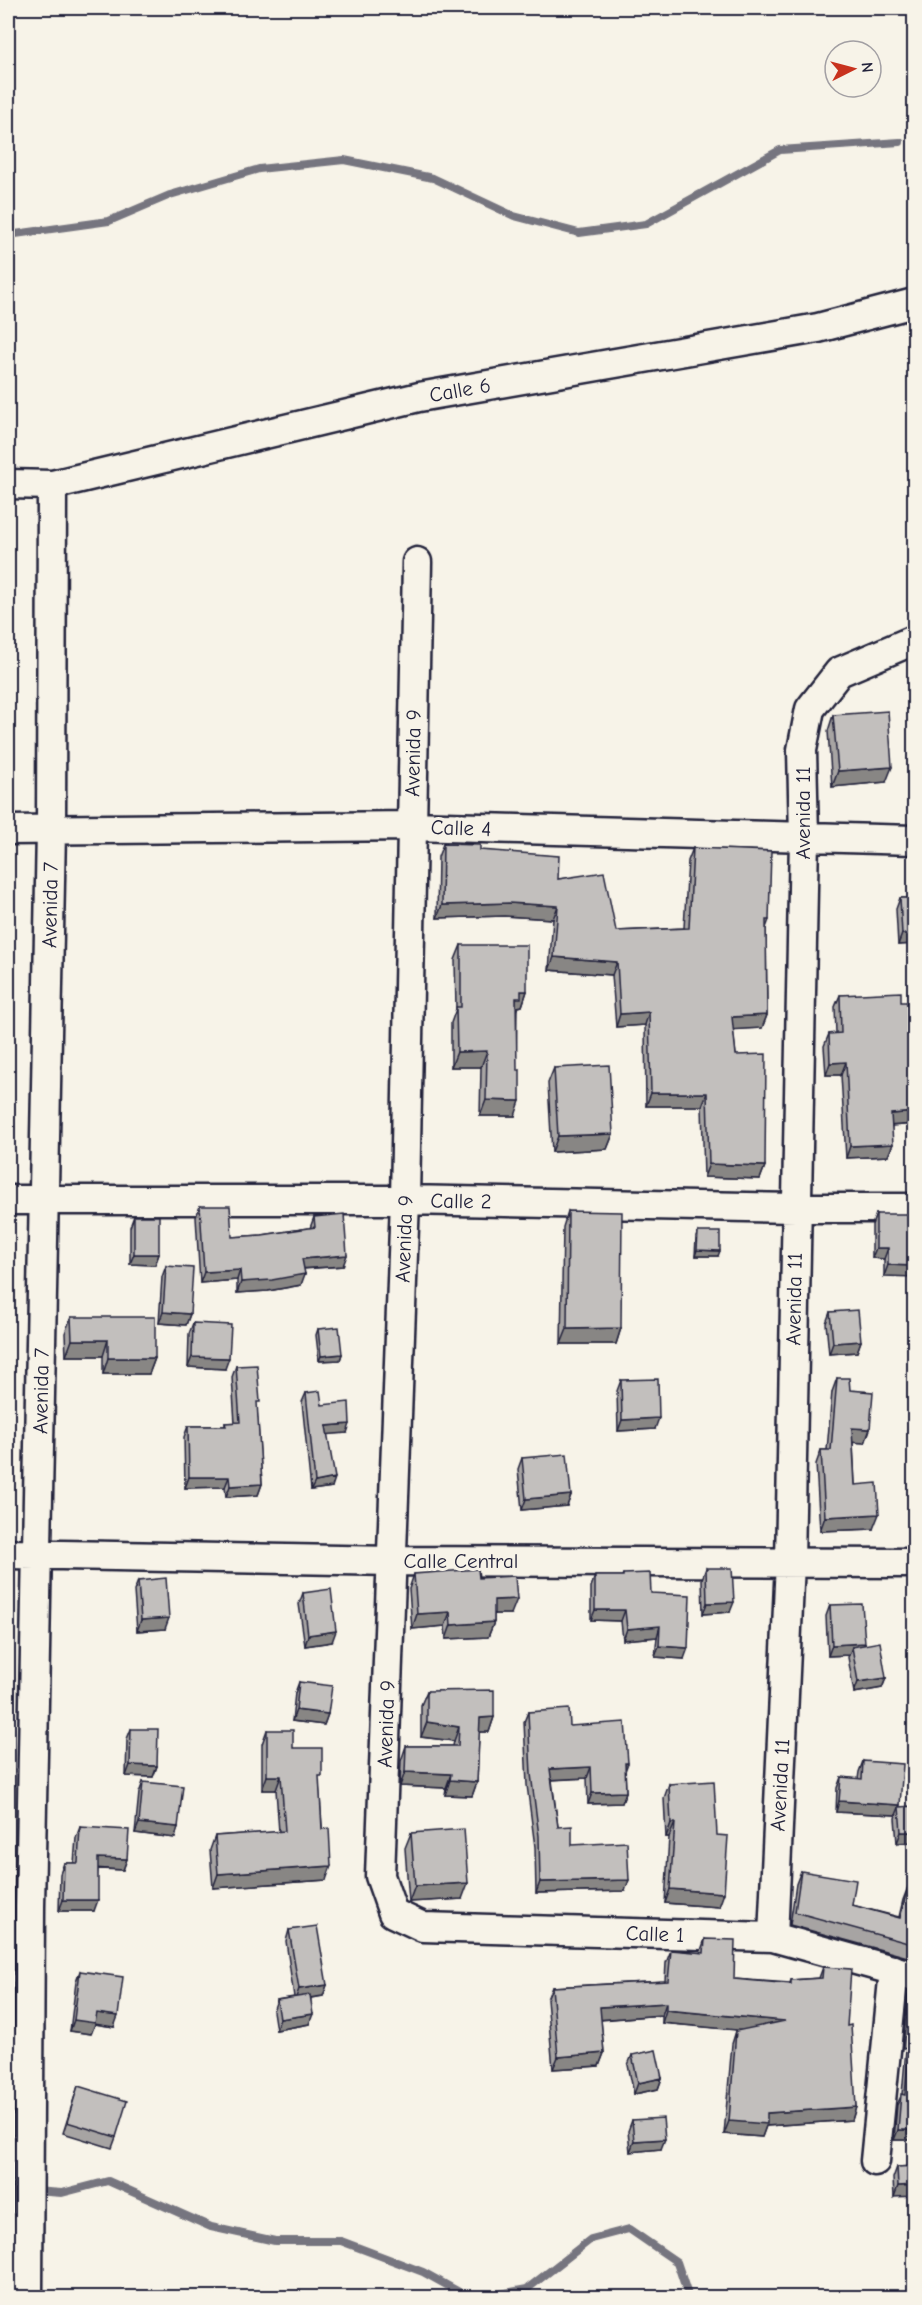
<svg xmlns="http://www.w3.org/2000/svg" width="922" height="2305" font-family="'Comic Neue',sans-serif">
  <rect width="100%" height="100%" fill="#f7f3e8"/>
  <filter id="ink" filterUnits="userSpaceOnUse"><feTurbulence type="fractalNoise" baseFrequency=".0167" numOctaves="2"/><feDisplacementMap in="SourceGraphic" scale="12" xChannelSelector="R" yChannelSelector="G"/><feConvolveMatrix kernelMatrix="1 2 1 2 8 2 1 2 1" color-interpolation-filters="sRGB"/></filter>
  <g filter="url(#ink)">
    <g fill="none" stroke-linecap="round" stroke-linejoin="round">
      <path stroke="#76747f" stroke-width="8" d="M8,235L109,221L170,195L259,169L344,160L433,178L514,216L579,233L646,224L780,150L900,142
        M8,2189L23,2190
        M35,2191L62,2193L108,2181L211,2227L275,2241H341L423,2272L470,2298
        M479,2298L527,2289L591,2239L629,2229L677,2262L689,2298"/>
      <g stroke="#22223b" stroke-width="33">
        <path id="minor" d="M8,484L52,485L419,397L818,328L914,303
          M417,562L405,1200L380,1876L393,1913L423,1927L773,1937L914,1976
          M8,830L411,826L914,840
          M8,1200H405L796,1208H914
          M8,1554L393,1561L914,1563
          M773,1937L790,1562L804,837L802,750L810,709L839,672L914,640
          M875,2161L894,1970
          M28,2298L30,1907L51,830L52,485"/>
      </g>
      <use href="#minor" stroke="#f7f3e8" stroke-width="28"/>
    </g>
    <path fill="#a7a4a3" stroke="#22223b" stroke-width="1.5" d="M833,715L886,782L832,787L828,731Z
      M443,844L480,850L558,879L616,931L684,928L688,861L693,848L769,920L766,928L767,1015L762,1028L733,1029L736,1055L765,1166L760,1179L704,1177L702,1106H646L645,1025L616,1027L612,975L549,970L553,919L504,916L437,918L438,857Z
      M900,898H915V944L898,945L896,909Z
      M461,945L527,991L522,1006L518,1007L517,1009L515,1116H480L481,1067H451V1023L456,1009L455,960Z
      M840,995L901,1002L915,1124L892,1126L888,1156L846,1158L841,1075H826L824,1046L829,1034L836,1033L835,1007Z
      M554,1068L613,1134L607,1149L552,1152L548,1083Z
      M200,1206L232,1237L262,1235L310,1228L314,1217L343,1266L304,1269L301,1285L268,1291L237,1293V1280L200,1283L196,1217Z
      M568,1211L621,1328L616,1344H561L563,1227Z
      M876,1214L913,1225L884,1276V1259L872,1258V1225Z
      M134,1216L159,1254L155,1265L130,1264V1227Z
      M698,1232L718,1256H695L696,1237Z
      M166,1266L190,1314L186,1325L159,1323L162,1277Z
      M830,1312L861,1341L857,1352L829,1354L826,1323Z
      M71,1317L155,1358L149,1374H103V1356H66L65,1333Z
      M193,1323L225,1369L188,1367L189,1334Z
      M318,1329L342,1354L340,1360L319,1361L316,1335Z
      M236,1366L257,1409L262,1484L258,1495L226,1497L225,1487L185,1488L184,1437L188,1426H225V1423H235L232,1377Z
      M837,1378L850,1390L870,1429L865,1443L853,1442L855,1485L873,1529L820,1531L816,1464L821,1450H827L832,1392Z
      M621,1380L655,1429L618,1431L617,1391Z
      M306,1393L322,1405L347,1433L327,1434L332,1487L311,1490L302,1402Z
      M915,1448V1477L913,1453Z
      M522,1458L571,1495L567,1506L522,1510L518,1469Z
      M706,1568L730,1612L703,1614L702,1579Z
      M414,1574L479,1578L511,1614H494V1622L488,1637L446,1639L445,1626L412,1629L409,1589Z
      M623,1574L651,1593L684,1659L655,1657L657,1637L623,1640L621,1621L591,1620V1587L595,1576H622Z
      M138,1581L165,1629L137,1631L134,1591Z
      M303,1593L332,1642L305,1646L299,1604Z
      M830,1605L865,1643L864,1644L886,1678L882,1688L854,1693L848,1657L849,1655L828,1656L826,1616Z
      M299,1682L328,1714L324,1725L292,1721L295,1693Z
      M427,1691L494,1717L489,1732H479L477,1782L472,1796L445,1795L446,1788L400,1786L401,1761L406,1746H453L454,1741L421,1737V1705Z
      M528,1712L570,1726L625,1773L626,1792L622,1803L588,1804L587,1778L552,1780L558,1827L572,1845L625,1891L536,1893L535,1847L527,1785L524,1722Z
      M131,1729L157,1766L153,1777L126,1776L127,1739Z
      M267,1730L293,1748L319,1784L326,1880L213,1888L210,1850L215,1836L279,1832L276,1790H262V1744Z
      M863,1761L900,1807L915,1806L897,1843L895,1818L896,1815L836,1812L837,1788L841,1777L858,1779L859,1772Z
      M143,1782L178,1827L175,1838L135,1833L139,1793Z
      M669,1784L719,1907L665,1903L669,1837H666L664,1798Z
      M80,1827L127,1859L123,1870L98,1869L94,1911H59L60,1874L64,1863H74L76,1838Z
      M411,1833L462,1899L409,1902L405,1848Z
      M801,1871L852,1905L899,1917L903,1900L908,1887L915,1889V1959L790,1925L796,1884Z
      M289,1930L327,1985L323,1996L311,1998L309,2024L276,2030L273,2011L277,2000L294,1997L286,1941Z
      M705,1939L734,1979L790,1983L791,1980L819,1978L823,1967L847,2026L856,2107L852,2120L766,2126L762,2137L724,2134L732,2044L736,2031L741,2030L662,2023V2015L601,2020L604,2053L599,2066L553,2069L547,1999L552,1987L665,1981L666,1963L671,1950L700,1953Z
      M80,1971L114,2027L95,2024L91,2034L70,2031L76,1982Z
      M912,1986L915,2140H894L897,2105L902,2094L906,2049L903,2048L908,1997Z
      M632,2055L662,2078L658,2089L634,2094L628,2065Z
      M78,2086L116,2137L112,2148L63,2133Z
      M632,2120L661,2149L630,2152L628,2131Z
      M915,2166L894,2197L893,2178L897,2167Z"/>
    <path fill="#888684" stroke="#22223b" stroke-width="1.5" d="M892,767L886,782L832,787L838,771Z
      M509,903L558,906L553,919L504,916L437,918L442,905Z
      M902,934H915V944L898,945Z
      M554,957L617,962L612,975L549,970Z
      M521,991H527L522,1006L518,1007L515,1013L516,998Z
      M649,1012L645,1025L616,1027L620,1014Z
      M767,1015L762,1028L728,1030L732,1017Z
      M487,1051L481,1067H451L457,1052Z
      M846,1062L841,1075H826L830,1063Z
      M651,1093H707L702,1106H646Z
      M486,1100L520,1101L515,1116H480Z
      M915,1112V1124L887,1126L891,1114Z
      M613,1134L607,1149L552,1152L558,1136Z
      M893,1144L888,1156L846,1158L850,1146Z
      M709,1164L765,1166L760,1179L704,1177Z
      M876,1248H888L884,1259L872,1258Z
      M697,1250L720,1251L718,1256H695Z
      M134,1254H159L155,1265L130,1264Z
      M347,1255L343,1266L298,1269L302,1259Z
      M888,1265L915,1266V1277L884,1276Z
      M240,1270L237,1280L200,1283L204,1272Z
      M305,1274L301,1285L268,1291L237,1293L241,1282Z
      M163,1312L190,1314L186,1325L159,1323Z
      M621,1328L616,1344H561L567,1329Z
      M72,1340H108L103,1356H66Z
      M861,1341L857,1352L829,1354L833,1343Z
      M342,1354L340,1360L319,1361L321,1356Z
      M192,1357L229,1358L225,1369L188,1367Z
      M108,1358H155L149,1374H103Z
      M659,1418L655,1429L618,1431L622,1420Z
      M350,1424L347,1433L322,1435L326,1426Z
      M852,1428L870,1429L865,1443L847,1442Z
      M189,1477H229L225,1487L185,1488Z
      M335,1478L332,1487L311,1490L315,1482Z
      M262,1484L258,1495L226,1497L230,1486Z
      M571,1495L567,1506L522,1510L526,1499Z
      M8,1503H11L8,1514Z
      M879,1514L873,1529L820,1531L825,1517Z
      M517,1599L511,1614H488L494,1600Z
      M734,1602L730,1612L703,1614L707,1603Z
      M595,1610H625L621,1621L591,1620Z
      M450,1612L445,1626L412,1629L417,1614Z
      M169,1618L165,1629L137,1631L141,1620Z
      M494,1622L488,1637L446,1639L451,1625Z
      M660,1626L657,1637L623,1640L627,1629Z
      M336,1631L332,1642L305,1646L308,1635Z
      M865,1643L861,1654L852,1647L849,1655L828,1656L832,1645Z
      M659,1646L688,1648L684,1659L655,1657Z
      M886,1678L882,1688L854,1693L858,1682Z
      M296,1710L328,1714L324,1725L292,1721Z
      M494,1717L489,1732H475L480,1718Z
      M427,1722L459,1727L454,1741L421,1737Z
      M625,1763H628L624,1774Z
      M130,1765L157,1766L153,1777L126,1776Z
      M591,1767L587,1778L546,1780L550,1769Z
      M405,1772L451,1774L446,1788L400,1786Z
      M267,1776H281L276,1790H262Z
      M450,1780L477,1782L472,1796L445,1795Z
      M626,1792L622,1803L588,1804L592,1793Z
      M839,1801L900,1805L896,1815L836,1812Z
      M139,1823L178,1827L175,1838L135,1833Z
      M671,1823H675L669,1837H666Z
      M901,1832H915V1842L897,1843Z
      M98,1858L127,1859L123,1870L94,1868Z
      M331,1866L326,1880L213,1888L218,1874Z
      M629,1880L625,1891L536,1893L540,1882Z
      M468,1883L462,1899L409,1902L415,1886Z
      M670,1889L724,1893L719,1907L665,1903Z
      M63,1900H98L94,1911H59Z
      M327,1985L323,1996L295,2000L299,1989Z
      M666,2003L662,2015L596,2020L600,2007Z
      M666,2010L785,2021L780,2034L662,2023Z
      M97,2013L118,2016L114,2027L95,2024L91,2034L70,2031L74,2020Z
      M313,2014L309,2024L276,2030L280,2019Z
      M604,2053L599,2066L553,2069L558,2057Z
      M662,2078L658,2089L634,2094L638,2083Z
      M856,2107L852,2120L766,2126L762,2137L724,2134L729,2121L767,2113Z
      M898,2130H915V2140H894Z
      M665,2139L661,2149L630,2152L634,2141Z
      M915,2185V2196L894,2197L898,2186Z"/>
    <path fill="#c2bfbd" stroke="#22223b" stroke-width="1.5" d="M888,711L892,767L838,771L833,715Z
      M443,844L480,845V850L559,856L558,879L604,872L616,931L689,928L693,848L771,851L769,920H766L767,1015L732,1017L736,1055L766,1054L765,1166L709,1164L707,1093H651L649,1012L620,1014L617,962L554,957L558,906L509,903L442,905Z
      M900,898H915V934H902Z
      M461,945H527V991H521V998H516L517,1070H520V1101L486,1100L487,1051L457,1052L456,1007H461Z
      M901,992V1002H915V1112L891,1114L893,1144L850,1146L846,1062L830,1063L829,1034L841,1033L840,995Z
      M609,1065L613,1134L558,1136L554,1068Z
      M200,1206H230L232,1237L262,1235L315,1227L314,1217L344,1214L347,1255L302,1259L305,1274L272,1280L241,1282L240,1270L204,1272Z
      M568,1211L622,1212L621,1328L567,1329Z
      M876,1214H913V1225H915V1266L888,1265V1248H876Z
      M134,1216H159V1254H134Z
      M698,1232H720V1251L697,1250Z
      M166,1266L193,1268L190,1314L163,1312Z
      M858,1310L861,1341L833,1343L830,1312Z
      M71,1317H155V1358H108V1340H72Z
      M193,1323L231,1325L229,1358L192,1357Z
      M339,1327L342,1354L321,1356L318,1329Z
      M257,1365L260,1402H257L262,1484L230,1486L229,1477H189L188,1426H226L225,1423L240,1422L236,1366Z
      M837,1378H849L850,1390L873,1392L870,1429L852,1428L855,1485L877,1483L879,1514L825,1517L821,1450H831Z
      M658,1379L659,1418L622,1420L621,1380Z
      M320,1391L322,1405L349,1402L350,1424L326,1426L335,1478L315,1482L306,1393Z
      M8,1438H11V1503H8Z
      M567,1454L571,1495L526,1499L522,1458Z
      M706,1568H732L734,1602L707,1603Z
      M478,1569L479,1578L515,1576L517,1599L494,1600V1622L451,1625L450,1612L417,1614L414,1574Z
      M650,1573L651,1593L690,1595L688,1648L659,1646L660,1626L627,1629L625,1610H595V1576H623V1574Z
      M166,1578L169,1618L141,1620L138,1581Z
      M331,1589L336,1631L308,1635L303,1593Z
      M862,1604L865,1643L832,1645L830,1605Z
      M880,1642L886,1678L858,1682L852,1647Z
      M299,1682L332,1686L328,1714L296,1710Z
      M494,1690V1717L480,1718L477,1782L450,1780L451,1774L405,1772L406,1746H458L459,1727L427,1722V1691Z
      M569,1709L570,1726L625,1722L628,1763H625L626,1792L592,1793L591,1767L550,1769L558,1827L572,1826V1845L627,1842L629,1880L540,1882L539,1836L531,1774L528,1712Z
      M131,1729H158L157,1766L130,1765Z
      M267,1730H293V1748H322V1776H319L322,1829L329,1828L331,1866L218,1874L215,1836L285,1831L281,1776H267Z
      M863,1761L903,1764L900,1805L839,1801L841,1777L862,1779Z
      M714,1781L717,1835L728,1836L724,1893L670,1889L675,1823H671L669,1784Z
      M143,1782L183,1786L178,1827L139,1823Z
      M915,1806V1832H901L899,1807Z
      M80,1827L129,1830L127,1859L98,1858V1900H63L64,1863H78Z
      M464,1829L468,1883L415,1886L411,1833Z
      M801,1871L856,1880L852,1905L900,1918L908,1887L915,1889V1945L795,1912Z
      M317,1926L327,1985L299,1989L289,1930Z
      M705,1939L735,1940L734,1979L791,1984V1980L822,1978L823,1967L851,1969L847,2026L851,2025L856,2107L767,2113V2124L729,2121L736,2031L785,2021L666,2010V2003L600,2007L604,2053L558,2057L552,1987L668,1981L671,1950L704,1953Z
      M80,1971L123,1977L118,2016L97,2013L95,2023L74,2020Z
      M912,1986H915V2130H898L901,2094L905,2095L910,2038L907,2037Z
      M310,1995L313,2014L280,2019L277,2000Z
      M656,2050L662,2078L638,2083L632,2055Z
      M78,2086L127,2101L116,2137L67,2122Z
      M663,2118L665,2139L634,2141L632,2120Z
      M915,2166V2185L898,2186L897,2167Z"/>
  </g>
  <g text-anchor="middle" stroke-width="6" stroke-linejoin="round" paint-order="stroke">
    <g font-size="21" fill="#22223b" stroke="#f7f3e8">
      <text transform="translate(460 390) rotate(-10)" y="7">Calle 6</text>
      <text transform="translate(413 753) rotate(-89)" y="7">Avenida 9</text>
      <text transform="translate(803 813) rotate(-90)" y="7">Avenida 11</text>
      <text transform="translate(461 828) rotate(2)" y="7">Calle 4</text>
      <text transform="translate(50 905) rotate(-89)" y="7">Avenida 7</text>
      <text transform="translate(461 1201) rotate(1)" y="7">Calle 2</text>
      <text transform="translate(404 1239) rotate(-88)" y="7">Avenida 9</text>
      <text transform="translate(794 1299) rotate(-89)" y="7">Avenida 11</text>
      <text transform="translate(41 1391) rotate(-89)" y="7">Avenida 7</text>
      <text x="461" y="1568">Calle Central</text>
      <text transform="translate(386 1724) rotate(-88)" y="7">Avenida 9</text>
      <text transform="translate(780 1785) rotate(-87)" y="7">Avenida 11</text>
      <text transform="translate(655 1934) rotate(2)" y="7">Calle 1</text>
    </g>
  </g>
  <rect width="922" height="2305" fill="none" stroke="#f7f3e8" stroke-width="30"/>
  <rect x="15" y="15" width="892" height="2275" fill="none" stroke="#22223b" stroke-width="2" filter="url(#ink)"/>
  <g transform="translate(853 69) rotate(84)"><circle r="28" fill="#f7f3e8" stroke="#a29fa3" stroke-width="1.5"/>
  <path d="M0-4.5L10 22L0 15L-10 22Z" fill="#c8321e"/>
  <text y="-9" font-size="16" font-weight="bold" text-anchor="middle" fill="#22223b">N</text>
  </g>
</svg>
